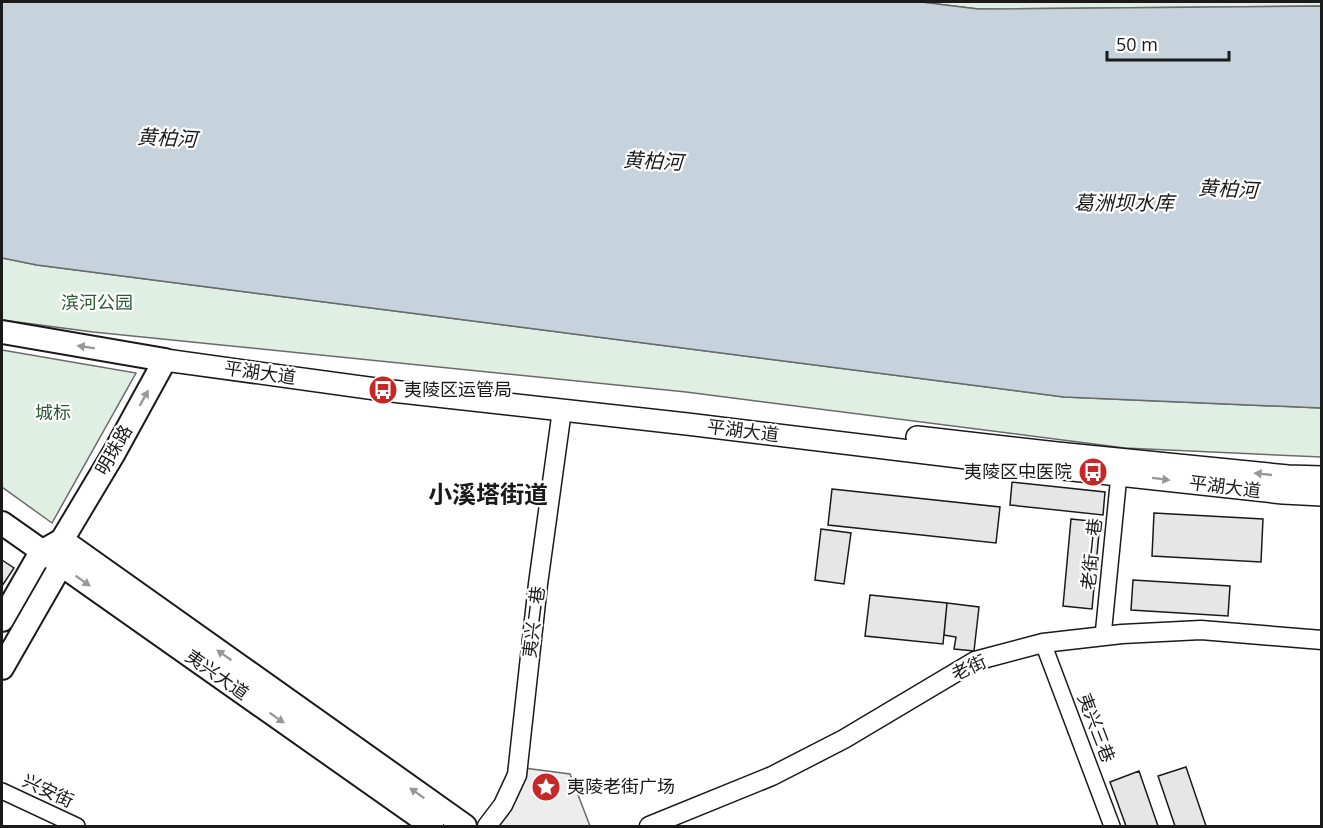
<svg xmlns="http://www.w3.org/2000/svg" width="1323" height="828" font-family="'Open Sans','Noto Sans SC',sans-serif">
  <rect width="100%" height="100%" fill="#fff"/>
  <path fill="#e0efe3" stroke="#6a6a6a" stroke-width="1.5" d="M921,2H1321L1322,6L978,9Z
    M2,258L37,265L1064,397L1321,408V457L1125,448L686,392L93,332L2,320Z
    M2,350L136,373L52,523L2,487Z"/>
  <path fill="#ededed" stroke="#6a6a6a" stroke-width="1.5" d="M524,768L570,774L590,826H496Z"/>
  <path fill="#c6d2dc" stroke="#6a6a6a" stroke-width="1.5" d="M2,2H921L978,9L1321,6V408L1064,397L37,265L2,258Z"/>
  <path fill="#e6e6e6" stroke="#1a1a1a" stroke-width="1.5" d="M1012,482L1105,492L1103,515L1010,505Z
    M832,489L1000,507L996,543L828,525Z
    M1154,513L1263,519L1261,562L1152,556Z
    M1071,519L1100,522L1092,609L1063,606Z
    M821,529L851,533L844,584L815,580Z
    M2,560L14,568L2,586Z
    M1133,580L1230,586L1228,616L1131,610Z
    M870,595L947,603L943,644L865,636Z
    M947,603L979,607L974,651L954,649L956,637L944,635Z
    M1186,767L1206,826H1175L1158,776Z
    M1139,771L1158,826H1126L1110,782Z"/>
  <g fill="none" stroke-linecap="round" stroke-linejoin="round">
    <g stroke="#1a1a1a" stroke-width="18">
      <path id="minor" d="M1103,636L1119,475
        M1043,643L1112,826
        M2,791L77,826"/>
    </g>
    <g stroke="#1a1a1a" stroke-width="21">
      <path id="tertiary" d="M487,826L503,805L517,775L538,584L562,410
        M649,826L772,776L844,739L975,661L1043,643L1122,634L1201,630L1322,640"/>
    </g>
    <g stroke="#1a1a1a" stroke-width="24">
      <path id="secondary" d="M165,360L383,390L687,424L1008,463L1283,493L1322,495
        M917,437L1057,453L1288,476L1322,477"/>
    </g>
    <g stroke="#1a1a1a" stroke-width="26">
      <path id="primary" d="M2,332L165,360L114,453L62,540L41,552L2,620
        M2,523L432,826
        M62,540L465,826
        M2,668L61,565V551"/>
    </g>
    <use href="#minor" stroke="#fff" stroke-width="15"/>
    <use href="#tertiary" stroke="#fff" stroke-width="18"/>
    <use href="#secondary" stroke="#fff" stroke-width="21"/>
    <use href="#primary" stroke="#fff" stroke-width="22"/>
  </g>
  <defs><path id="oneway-solid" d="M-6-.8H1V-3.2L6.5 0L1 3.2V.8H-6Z" transform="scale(1.5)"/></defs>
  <g fill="#989898">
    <use href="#oneway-solid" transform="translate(86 347) rotate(-171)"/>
    <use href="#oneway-solid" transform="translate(144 398) rotate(-61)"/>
    <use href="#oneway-solid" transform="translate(1263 474) rotate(-174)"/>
    <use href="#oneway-solid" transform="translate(1161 479) rotate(7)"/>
    <use href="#oneway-solid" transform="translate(83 581) rotate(35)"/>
    <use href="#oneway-solid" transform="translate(224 655) rotate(-145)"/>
    <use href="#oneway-solid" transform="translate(277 718) rotate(35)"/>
    <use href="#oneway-solid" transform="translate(417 793) rotate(-145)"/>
  </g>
  <defs>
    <g id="bus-disc" transform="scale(1.5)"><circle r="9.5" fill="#c62828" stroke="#fff"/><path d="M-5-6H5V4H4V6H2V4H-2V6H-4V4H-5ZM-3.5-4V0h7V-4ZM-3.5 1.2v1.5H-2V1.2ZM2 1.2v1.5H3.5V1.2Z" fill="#fff"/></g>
    <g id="sight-disc" transform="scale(1.5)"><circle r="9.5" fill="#c62828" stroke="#fff"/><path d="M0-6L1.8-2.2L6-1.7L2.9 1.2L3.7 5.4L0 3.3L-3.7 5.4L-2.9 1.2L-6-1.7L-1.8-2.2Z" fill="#fff"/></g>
  </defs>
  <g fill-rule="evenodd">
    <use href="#bus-disc" x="383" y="390"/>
    <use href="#bus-disc" x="1093" y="472"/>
    <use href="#sight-disc" x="546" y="787"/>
  </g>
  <g text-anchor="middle" stroke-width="4.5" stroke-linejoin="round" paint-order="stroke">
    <g font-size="18" fill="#2b5a34" stroke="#fff">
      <text x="97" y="309">滨河公园</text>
      <text x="53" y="419">城标</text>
    </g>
    <g font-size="18" fill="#1a1a1a" stroke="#fff">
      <text transform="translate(260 373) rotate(8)" y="6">平湖大道</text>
      <text transform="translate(743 431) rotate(7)" y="6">平湖大道</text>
      <text transform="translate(114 450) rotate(-60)" y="6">明珠路</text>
      <text transform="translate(1225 487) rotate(7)" y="6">平湖大道</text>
      <text transform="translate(1092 554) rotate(-84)" y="6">老街一巷</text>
      <text transform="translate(534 622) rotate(-83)" y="6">夷兴二巷</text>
      <text transform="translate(969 668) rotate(-25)" y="6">老街</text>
      <text transform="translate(217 675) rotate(35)" y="6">夷兴大道</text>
      <text transform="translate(1096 728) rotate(69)" y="6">夷兴三巷</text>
      <text transform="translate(48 791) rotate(25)" y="6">兴安街</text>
    </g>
    <g font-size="18" fill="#1a1a1a" stroke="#fff" text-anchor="start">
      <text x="404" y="396">夷陵区运管局</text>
      <text x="1072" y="478" text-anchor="end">夷陵区中医院</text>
      <text x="567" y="793">夷陵老街广场</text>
    </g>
    <g font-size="20" font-style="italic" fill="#1a1a1a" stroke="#fff">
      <text transform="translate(167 138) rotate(3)" y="7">黄柏河</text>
      <text transform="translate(653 161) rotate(3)" y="7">黄柏河</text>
      <text transform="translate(1228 189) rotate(3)" y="7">黄柏河</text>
      <text x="1124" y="210">葛洲坝水库</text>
    </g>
    <g font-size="24" font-weight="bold" fill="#1a1a1a" stroke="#fff">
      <text x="488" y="503">小溪塔街道</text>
    </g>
  </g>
  <rect width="1323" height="828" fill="none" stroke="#1a1a1a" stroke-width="6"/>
  <path d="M1107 51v9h122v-9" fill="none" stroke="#1a1a1a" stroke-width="3"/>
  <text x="1116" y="51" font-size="18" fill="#1a1a1a" stroke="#ffffff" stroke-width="4.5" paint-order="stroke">50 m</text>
</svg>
